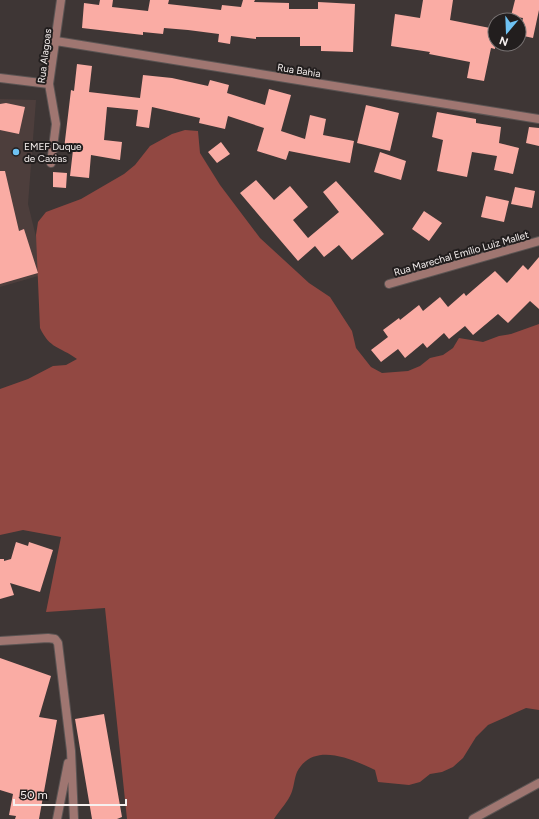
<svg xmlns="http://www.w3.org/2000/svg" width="539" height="819" font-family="Figtree,sans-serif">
  <rect width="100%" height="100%" fill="#3e3635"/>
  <path fill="#4d3e3c" d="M0,99L36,100L28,204L45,274L0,287Z"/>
  <path fill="#924842" d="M185,130L198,131L200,153L220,185L260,238L309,283L330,297L352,331L356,348L371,367L382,373L408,371L420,366L430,358L443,355L453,348L459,338L483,342L499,336L511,334L539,324V710L526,708L488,725L476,737L463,758L453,767L442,772L430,774L420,782L409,785L378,782L375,770C352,759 313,741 297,772C294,779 294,789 290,796C286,804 279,811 274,819H127L105,608L46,612L61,537L23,530L0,535V389L28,379L53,366L66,365L77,359C59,346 50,349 40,328L36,235L38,222L46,212L81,199L124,174L135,165L150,146L172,134Z"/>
  <path fill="#faaca4" d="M100,0H113L112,7L148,11L150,0H169L168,4L221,10L222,5L241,7L243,0H255L254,2L289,3V9H318V2L355,4L353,52L321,51V46H300V37H256V39L231,36L230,44L218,42L219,34L188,30L164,28L163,34L143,32V35L82,28L84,3L99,5Z
    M423,0H453L450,20L495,29V49L491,48L484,81L467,78L470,62L429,54L430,52L391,46L395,14L420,18Z
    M515,0H539V10L533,38L519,35L523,18L511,16Z
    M77,64L92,66L89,92L140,98L143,75L172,78L208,86L210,80L229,85L227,93L265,105L269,89L291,95L281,131L305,139L310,115L326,119L323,135L354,141L350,163L289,151L286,160L257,151L264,128L228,116L225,129L199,123L200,118L152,107L149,128L136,126L138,110L107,107L104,140L122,142L120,160L91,155L89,178L70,176L73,150L64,149L71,90L74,91Z
    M6,103L25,107L19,134L0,130V104Z
    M366,105L399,113L390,151L357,143Z
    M437,112L476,119V123L501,127L499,143L519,148L513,174L494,170L497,156L472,152L467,177L437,171L443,140L432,137Z
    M529,127L539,128V146L526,143Z
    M221,142L230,154L217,163L208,152Z
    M380,152L406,161L401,180L374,172Z
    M0,171H5L19,231L24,229L38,273L0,284Z
    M53,172L67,173L66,188L53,187Z
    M256,180L274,200L290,186L308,207L293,220L308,238L339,212L323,192L336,181L384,234L352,260L339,245L324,257L315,246L298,261L240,193Z
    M515,187L535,191L532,208L511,204Z
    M486,196L509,201L504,222L481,217Z
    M424,211L442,223L429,241L412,229Z
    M539,257V309L530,301L508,323L498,314L473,335L465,326L449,339L444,333L427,348L423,343L405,358L398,349L381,362L371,350L388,337L383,330L399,318L400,320L419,305L423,311L440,297L448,307L464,293L466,296L495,271L507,283L523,265L528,270Z
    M16,542L28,546L29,542L53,550L40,592L10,583L14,595L0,599V559H4V561L11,559Z
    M0,658L51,676L39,717L57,720L39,819H15L16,816L9,815L13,794L0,790Z
    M104,714L122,817L117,819H92L75,719Z"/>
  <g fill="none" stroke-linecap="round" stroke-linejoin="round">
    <g stroke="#5b5453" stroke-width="10">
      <path id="minor" d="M56,41L539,119
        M0,78L49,84
        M51,163L56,124L49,84L61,0
        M389,284L539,241
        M0,641L48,638L55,639L58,643L71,751L74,819
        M57,819L68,763"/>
    </g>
    <g stroke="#5b5453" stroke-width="10">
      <path id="tertiary" d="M473,819L539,783"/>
    </g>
    <use href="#minor" stroke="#9f7671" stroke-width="8"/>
    <use href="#tertiary" stroke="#9f7671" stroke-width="8"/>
  </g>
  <circle fill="#6ec2f3" stroke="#221e1e" stroke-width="1.5" cx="16" cy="152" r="4"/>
  <g text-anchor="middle" stroke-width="4" stroke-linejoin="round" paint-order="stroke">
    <g font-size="10" fill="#f6f0ef" stroke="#221e1e">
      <text transform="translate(44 56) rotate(-83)" y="4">Rua Alagoas</text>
      <text transform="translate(299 70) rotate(9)" y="4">Rua Bahia</text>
      <text transform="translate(461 253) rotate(-16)" y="4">Rua Marechal Emílio Luiz Mallet</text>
    </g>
    <g font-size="10" fill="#f6f0ef" stroke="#221e1e" text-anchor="start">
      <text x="24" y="150">EMEF Duque<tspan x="24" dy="12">de Caxias</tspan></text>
    </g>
  </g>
  <g transform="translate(507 32) rotate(199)"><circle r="19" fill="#221e1e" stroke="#777272"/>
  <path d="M0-3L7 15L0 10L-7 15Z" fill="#6ec2f3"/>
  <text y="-6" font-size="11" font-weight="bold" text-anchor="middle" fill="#f6f0ef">N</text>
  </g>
  <path d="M14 799v6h112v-6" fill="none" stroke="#f6f0ef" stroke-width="2"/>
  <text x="20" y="799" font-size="12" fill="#f6f0ef" stroke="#221e1e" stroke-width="3" paint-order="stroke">50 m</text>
</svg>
